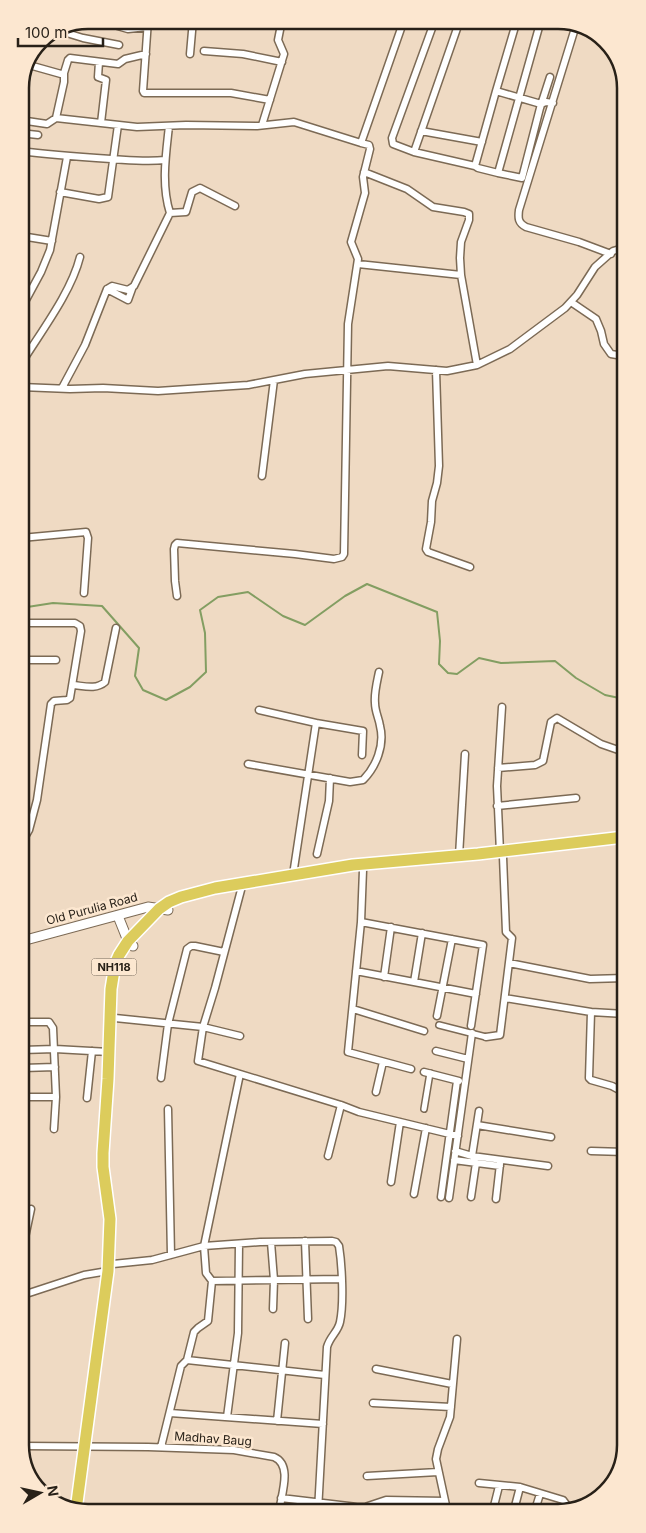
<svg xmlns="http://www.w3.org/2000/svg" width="646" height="1533" font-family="Inter,sans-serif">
  <rect width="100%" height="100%" fill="#efdac3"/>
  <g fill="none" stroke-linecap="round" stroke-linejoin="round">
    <path stroke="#839e62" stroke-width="2" d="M21,608L53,603L102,606L139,648L135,676L143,690L166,700L190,687L206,672L205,633L200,610L218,597L248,592L283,616L305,625L345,596L367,584L437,612L440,641L439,664L448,673L457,674L479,658L501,663L555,661L576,678L605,695L624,699"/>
    <g stroke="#7c6a55" stroke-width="8">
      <path id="pedestrian" d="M439,1025L486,1037
        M424,1109L430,1073"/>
    </g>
    <g stroke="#7c6a55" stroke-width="9">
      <path id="minor" d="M97,20L128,29L147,27
        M148,20L143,91L144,93H231L270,100
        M435,20L392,138L393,144L414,152L475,166L496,91
        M517,20L496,91L541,104L546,102L553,103
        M576,25L519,210C518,218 518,223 526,227L579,242L611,254
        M60,31L83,38L119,45
        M204,51L243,54L282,62
        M190,54L193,20
        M99,62L98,77L106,80L101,123
        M29,65L61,74L64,73L68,60L70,58L118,64L125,59L146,54
        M56,118L64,82V73
        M20,120L47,124L56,118L137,127L186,125L257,126L294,122L361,143
        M262,125L284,54L278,40L282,20
        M169,126C166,154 161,185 170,213
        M421,131L482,142
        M20,133L38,135
        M20,151C50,155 80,157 111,159C129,160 146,162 165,160
        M414,152L460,20
        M475,166L478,168L498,173L541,20
        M364,172L407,189L433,207L464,212L469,214V220L461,242L460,258L461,275L477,365
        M498,173L522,178L540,108L550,77
        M60,192L99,199L108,197L118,125
        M21,236L52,241
        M358,264L461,275
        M107,289L128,300L132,289
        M571,302L596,319L601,331L604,344L611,354L623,356
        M21,309L41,272L50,250L67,157
        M21,364C40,333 71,293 80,257
        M436,370L439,466L437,483L432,501L431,522L426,549L428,552L470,567
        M21,387L70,389L103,388L158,391L248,385L305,374L388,366L447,371L477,365L510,349L565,308L577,295L595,267L613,251L623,248
        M62,388L85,345L107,289L112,286L128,290L134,286L170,213L186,212L192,192L200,188L235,206
        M262,476L274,380
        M21,538L86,532L88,538L84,593
        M21,541L25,582L21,589
        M177,596L175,581L174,549L175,545L177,543L295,554L334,559L342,557L344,554L348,324L358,259L351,242L365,193L363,177L370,149L369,145L361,143L404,20
        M21,623H75L80,626L81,631L70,698L67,700L54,701L51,704L37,800L29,830L22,842
        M22,660H56
        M73,685C84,686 96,690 105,682L116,628
        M259,710L316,723L293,875
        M316,723L363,731L362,755
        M248,764L350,782L363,780C376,767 385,745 380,726C379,718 375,712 375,703C374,693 377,682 379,672
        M498,768L535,765L543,761L551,722L557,718L601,744L624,752
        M497,806L576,798
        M500,852L497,786L502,707
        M317,854L329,801L330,778
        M459,856L465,754
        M363,870L361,922L348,1052L411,1069
        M22,914L25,940
        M361,922L483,945L471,1026
        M422,933L414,982L476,994
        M509,963L590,979L625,978
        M356,971L414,982
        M384,977L391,927
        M505,998L591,1012L589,1078L591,1080L612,1086L625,1093
        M353,1009L424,1031
        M591,1012L625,1014
        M437,1016L452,939
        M115,1018L203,1027L215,988L241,890
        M22,1022H49L53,1028L56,1097L54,1129
        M240,1036L203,1027L198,1061L341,1105L359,1112L458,1136
        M486,1037L500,1035L512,938L506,932L503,857
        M22,1050L55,1049L109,1052
        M436,1051L468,1059
        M23,1068L55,1067
        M424,1072L459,1081
        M240,1074L204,1246L260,1242L332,1241L336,1242L339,1246C342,1265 344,1303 340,1322C338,1332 330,1336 327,1347L318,1511
        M161,1078L168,1024L187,949L191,946H195L224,952
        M376,1092L383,1062
        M23,1097H56
        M87,1098L92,1051
        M168,1109L171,1255
        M477,1125L551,1137
        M455,1151L472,1156L479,1111
        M591,1151L625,1152
        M328,1156L341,1105
        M472,1156L548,1166
        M454,1160L500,1166
        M391,1182L400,1122
        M414,1194L426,1128
        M441,1197L457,1081
        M471,1197L476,1163L474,1160
        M449,1198L472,1033
        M496,1199L500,1164
        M305,1241L308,1319
        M271,1242L274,1280L273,1309
        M23,1247L31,1209
        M113,1264L152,1260L204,1246L206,1273L212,1281L341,1279
        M23,1295L84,1275L108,1271
        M187,1360L194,1332L198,1328L208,1321L212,1281
        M376,1369L452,1384
        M373,1403L451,1407
        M170,1413L323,1424
        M227,1417L238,1333L239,1244
        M277,1421L285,1343
        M23,1446L148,1447L234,1450L274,1457C293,1465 281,1495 279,1512
        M161,1447L181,1366L187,1360L325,1375
        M367,1476L438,1472
        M479,1483L520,1487L563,1500L566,1504L567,1510
        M281,1498L357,1507H365L386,1500L445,1501
        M433,1510L434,1501
        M447,1510L436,1459L438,1449L450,1417L457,1339
        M493,1510L499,1486
        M514,1510L520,1487
        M535,1510L540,1494
        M416,1511L417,1501"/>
    </g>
    <g stroke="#7c6a55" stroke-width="11">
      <path id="secondary" d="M118,916L128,941L133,946
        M22,941L148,907L168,910"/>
    </g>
    <g stroke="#fff" stroke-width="14">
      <path id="trunk" d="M76,1510L108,1271L110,1219L103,1167V1153L108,1079L111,989L115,964L119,955L128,941L159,909L169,902L181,897L215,888L353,865L478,854L624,837"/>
    </g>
    <use href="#pedestrian" stroke="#fff" stroke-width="5"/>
    <use href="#minor" stroke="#fff" stroke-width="6"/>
    <use href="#secondary" stroke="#fff" stroke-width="9"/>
    <use href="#trunk" stroke="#dccc5c" stroke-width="11"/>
  </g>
  <g text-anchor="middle" stroke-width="5" stroke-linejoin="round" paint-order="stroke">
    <rect fill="#fce7d0" stroke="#685c4f" stroke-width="1" x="91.5" y="958.5" width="45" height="17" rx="4"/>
    <g font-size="11" font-weight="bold" fill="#282118">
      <text x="114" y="971">NH118</text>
    </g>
    <g font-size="12" fill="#282118" stroke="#fce7d0">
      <text transform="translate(92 909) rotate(-15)" y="4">Old Purulia Road</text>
      <text transform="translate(213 1439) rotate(4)" y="4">Madhav Baug</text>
    </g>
  </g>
  <path d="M0 0H646V1533H0ZM88 29H558A59 59 0 0 1 617 88V1445A59 59 0 0 1 558 1504H88A59 59 0 0 1 29 1445V88A59 59 0 0 1 88 29Z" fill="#fce7d0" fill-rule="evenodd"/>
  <path fill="none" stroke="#282118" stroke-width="2.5" d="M88 29H558A59 59 0 0 1 617 88V1445A59 59 0 0 1 558 1504H88A59 59 0 0 1 29 1445V88A59 59 0 0 1 88 29Z"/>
  <g transform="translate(40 1493) rotate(81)" stroke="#fce7d0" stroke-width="4" paint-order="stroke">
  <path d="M0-4L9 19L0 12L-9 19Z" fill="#282118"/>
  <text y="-8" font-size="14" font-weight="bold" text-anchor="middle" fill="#282118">N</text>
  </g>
  <path d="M18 38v8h85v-8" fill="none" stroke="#282118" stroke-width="2.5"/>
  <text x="25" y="38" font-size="15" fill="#282118" stroke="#fce7d0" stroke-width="4" paint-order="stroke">100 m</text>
</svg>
